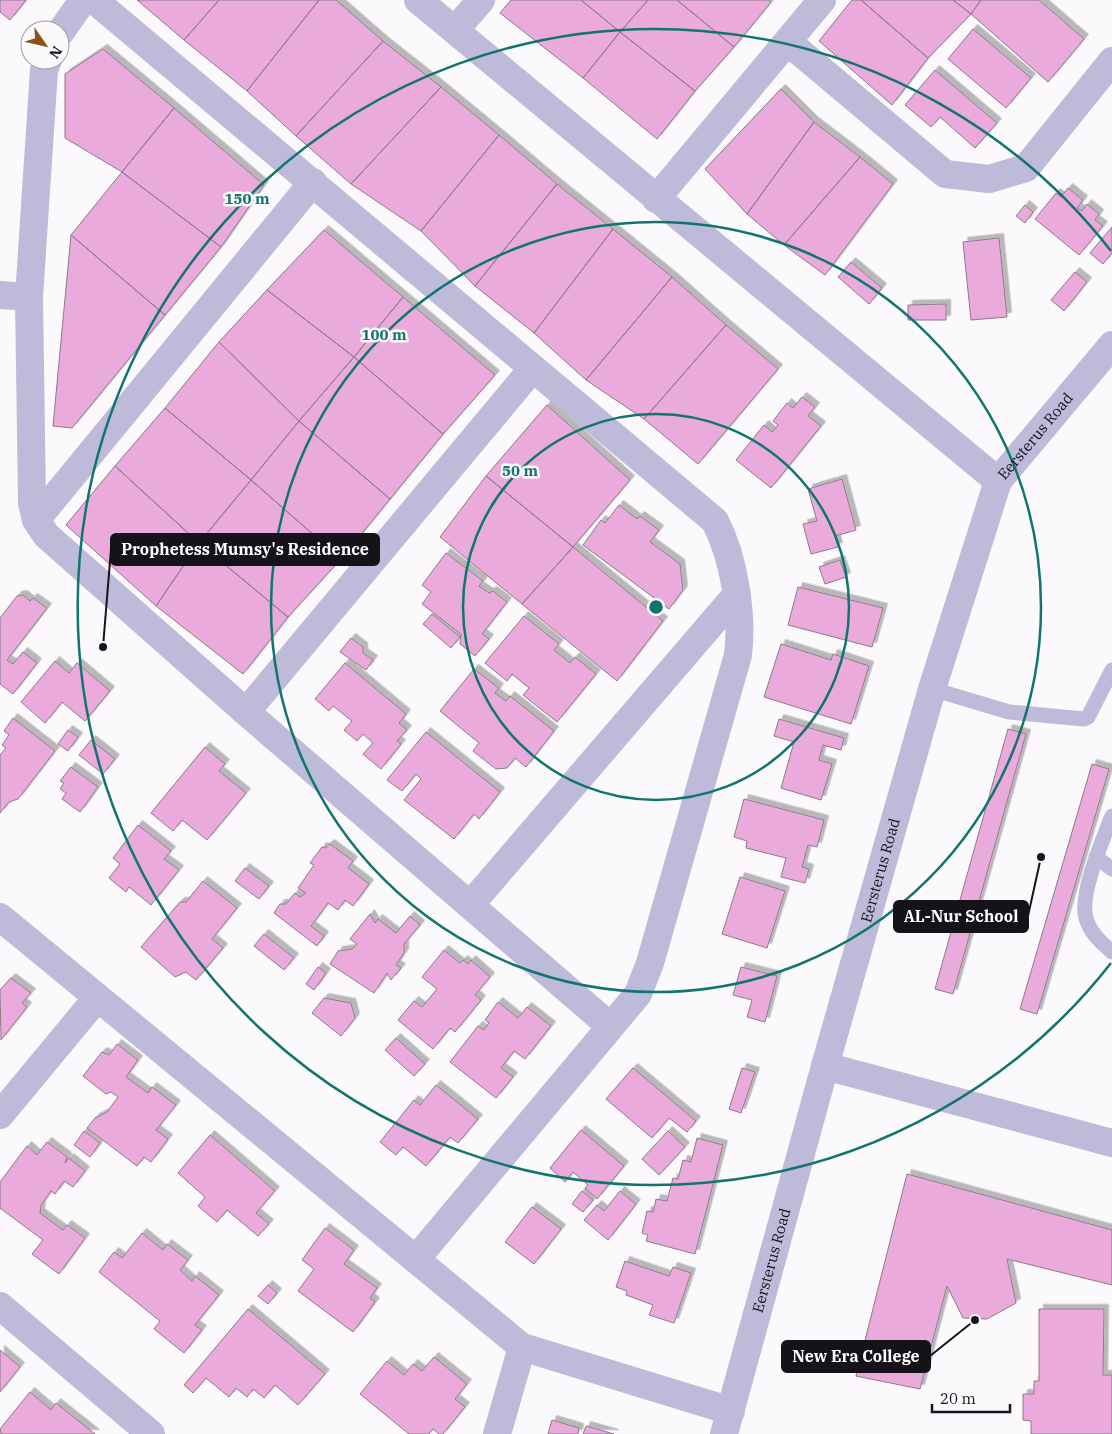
<svg xmlns="http://www.w3.org/2000/svg" width="1112" height="1434" font-family="'IBM Plex Serif',serif">
  <defs>
    <filter id="shadow"><feDropShadow dx="4.5" dy="-4.5" stdDeviation="0" flood-color="#0004"/></filter>
  </defs>
  <rect width="100%" height="100%" fill="#fcf9fd"/>
  <path fill="#eaaadc" stroke="#8c7a87" filter="url(#shadow)" d="M0,0H26L10,20L0,12Z
    M137,0H219L184,40Z
    M219,0H319L247,91L184,40Z
    M319,0H336L383,41L296,136L247,91Z
    M511,0H581L620,32L583,78L500,13Z
    M581,0H648L620,32Z
    M648,0H677L734,47L695,91L620,32Z
    M677,0H768L771,2L734,47Z
    M852,0H861L928,58L892,105L819,41Z
    M861,0H953L971,14L928,58Z
    M953,0H981L971,14Z
    M981,0H1039L1084,39L1048,82L971,14Z
    M973,29L1031,78L1006,108L948,59Z
    M620,32L695,91L657,139L583,78Z
    M383,41L441,87L351,184L296,136Z
    M103,49L174,108L122,172L65,138V74Z
    M935,70L997,123L975,148L940,117L931,127L905,105Z
    M441,87L499,135L421,231L351,184Z
    M781,89L814,122L747,214L705,169Z
    M174,108L264,185L221,247L122,172Z
    M814,122L860,157L784,245L747,214Z
    M499,135L557,184L475,286L421,231Z
    M860,157L893,184L825,275L784,245Z
    M122,172L221,247L165,315L71,235Z
    M557,184L613,229L534,333L475,286Z
    M1068,188L1083,200L1077,208L1082,211L1087,204L1099,214L1095,220L1103,226L1079,255L1035,219L1056,193L1061,197Z
    M1025,205L1033,212L1025,223L1016,216Z
    M1112,227V253L1103,264L1090,253Z
    M613,229L672,277L586,380L534,333Z
    M324,230L403,297L354,357L267,290Z
    M71,235L165,315L72,428L53,426Z
    M999,238L1007,317L971,320L963,242Z
    M851,262L882,288L869,304L838,277Z
    M1075,272L1087,282L1064,311L1051,300Z
    M672,277L726,325L644,419L586,380Z
    M267,290L354,357L299,421L219,342Z
    M403,297L495,375L443,434L354,357Z
    M946,304V320H908V305Z
    M726,325L778,369L698,464L644,419Z
    M219,342L299,421L251,480L165,408Z
    M354,357L443,434L390,499L299,421Z
    M802,397L815,407L808,416L821,426L771,488L736,460L764,425L772,432L778,425L773,421L787,403L793,408Z
    M547,405L630,480L573,547L486,476Z
    M165,408L251,480L199,543L115,466Z
    M299,421L390,499L341,559L251,480Z
    M115,466L199,543L156,606L66,525Z
    M486,476L573,547L522,604L440,537Z
    M842,479L856,530L835,536L838,547L811,554L803,524L817,521L808,489Z
    M251,480L341,559L288,617L199,543Z
    M619,505L637,519L640,516L659,530L650,542L680,564L683,590L669,609L583,545L601,520L605,523Z
    M199,543L288,617L243,674L156,606Z
    M573,547L663,621L617,681L522,604Z
    M446,553L483,581L479,586L489,593L493,591L507,602L482,634L489,639L475,656L460,644L461,634L422,604L431,592L422,585Z
    M840,560L846,577L825,584L819,567Z
    M798,587L883,608L872,647L788,625Z
    M23,595L30,601L33,598L47,608L7,660L13,664L23,652L37,663L13,694L0,684V618L17,596Z
    M432,614L460,637L451,648L423,624Z
    M524,616L559,644L554,650L570,663L575,657L596,674L557,722L523,695L529,688L512,674L507,681L485,663Z
    M351,638L363,647V653L373,660L366,670L340,652Z
    M781,644L831,660L833,654L869,666L851,724L764,697Z
    M55,661L69,673L77,663L110,691L85,721L62,702L45,723L21,702Z
    M345,663L406,714L399,723L407,730L397,741L401,744L381,769L363,754L373,743L363,734L357,741L344,730L352,721L333,706L329,711L315,699Z
    M474,669L499,688L495,693L506,701L510,696L554,731L526,767L515,758L507,768L496,769L473,751L479,743L440,711Z
    M13,718L55,751L18,799L9,802L0,813V755L6,748L2,745L9,735L4,731Z
    M779,719L844,738L841,750L823,745L819,760L832,764L821,800L781,788L794,742L774,736Z
    M1008,729L1026,734L953,994L935,989Z
    M68,730L78,737L68,751L58,744Z
    M426,732L500,792L479,819L474,814L454,839L404,800L421,779L416,774L402,791L387,780Z
    M91,740L115,759L103,774L79,755Z
    M205,747L225,764L219,771L246,793L207,840L182,820L173,831L151,813Z
    M1092,764L1109,769L1037,1014L1020,1009Z
    M71,767L98,787L80,812L62,799L66,793L60,789L64,783L60,781Z
    M744,799L824,820L817,847L808,845L802,867L809,869L805,883L781,877L786,858L746,848L747,841L734,837Z
    M138,825L171,851L164,859L179,870L151,905L129,887L126,892L109,878L120,864L113,858Z
    M330,844L353,861L348,868L369,884L353,906L345,900L338,910L328,903L311,926L324,936L317,946L274,913L280,904H286L295,893L300,897L306,893L298,888L314,865L310,863L322,847L325,848Z
    M245,868L269,886L259,899L235,881Z
    M740,877L785,891L767,948L722,934Z
    M203,881L237,908L212,939L223,948L196,980L186,972L175,977L141,947L180,902H186Z
    M370,914L375,923L378,919L396,933L410,916L420,925L404,944V953L396,965L401,968L391,980L387,973L374,993L330,964L338,951L352,949L357,944L350,939Z
    M264,934L294,958L284,970L254,946Z
    M444,950L460,963L463,960L468,964L471,960L490,977L475,995L481,1000L455,1032L450,1028L433,1049L398,1020L414,1001L422,1007L437,989L422,977Z
    M318,967L326,973L314,990L306,984Z
    M741,967L777,976L765,1022L747,1017L752,1000L733,995Z
    M11,978L31,993L22,1003L27,1007L1,1040L0,990Z
    M324,998L351,1003L355,1018L341,1036L312,1013Z
    M498,1002L518,1018L527,1007L551,1026L525,1059L514,1051L501,1068L513,1077L496,1098L450,1062L478,1026L484,1030L489,1023L485,1020Z
    M396,1038L425,1064L414,1076L385,1050Z
    M117,1044L138,1060L126,1077L148,1093L152,1087L176,1105L156,1130L168,1139L151,1162L144,1157L137,1166L87,1128L95,1118L107,1112L118,1097L111,1092L106,1094L83,1076L102,1052L109,1055Z
    M633,1068L696,1121L687,1132L669,1118L652,1138L606,1099Z
    M742,1068L755,1072L741,1113L729,1109Z
    M436,1085L478,1119L458,1143L450,1137L426,1166L403,1147L396,1155L380,1142L414,1100L420,1105Z
    M581,1130L624,1166L597,1199L585,1188L588,1185L573,1172L565,1182L550,1168Z
    M84,1131L100,1143L90,1157L74,1145Z
    M668,1131L685,1147L659,1175L642,1159Z
    M210,1135L275,1191L256,1213L269,1224L258,1236L227,1210L217,1222L198,1206L205,1197L178,1173Z
    M697,1138L723,1145L695,1254L646,1241L648,1235L642,1233L647,1211L653,1212L656,1199L667,1201L673,1178L678,1179L683,1160L691,1162Z
    M47,1142L67,1157L65,1163L69,1158L85,1171L73,1187L64,1181L55,1194L51,1191L41,1205L40,1213L63,1230L67,1225L85,1238L59,1274L32,1254L43,1240L0,1208V1182L27,1146L37,1155Z
    M907,1174L1112,1230V1285L1007,1259L1016,1303L987,1319L963,1318L947,1286L920,1389L856,1376Z
    M582,1191L593,1200L583,1212L572,1204Z
    M620,1191L636,1204L608,1240L584,1220L597,1205L604,1211Z
    M532,1207L561,1229L534,1264L505,1242Z
    M325,1228L354,1250L344,1264L377,1288L370,1298L375,1302L353,1332L298,1291L314,1269L302,1260Z
    M142,1233L163,1250L167,1244L188,1260L180,1270L192,1281L195,1276L219,1295L195,1325L202,1330L184,1353L154,1329L160,1321L99,1272L114,1252L122,1258Z
    M625,1261L669,1276L673,1267L691,1273L674,1323L649,1315L653,1305L626,1295L627,1291L616,1287Z
    M268,1285L277,1293L268,1304L258,1296Z
    M248,1309L325,1374L298,1405L275,1385L264,1398L253,1389L247,1397L236,1388L229,1397L206,1378L193,1393L184,1385Z
    M1039,1309H1104L1103,1375H1112V1434H1031V1421L1023,1420V1394H1034V1381H1039Z
    M0,1350L20,1367L0,1392Z
    M434,1357L467,1384L455,1399L465,1407L443,1434H439L433,1429L429,1434H409L360,1394L387,1361L404,1375L413,1364L422,1371Z
    M30,1392L51,1410L56,1403L95,1434H1L0,1429Z
    M552,1420L579,1428L578,1434H548Z
    M586,1426L614,1434H583Z"/>
  <g fill="none" stroke-linecap="round" stroke-linejoin="round">
    <path stroke="#bebad9" stroke-width="15" d="M932,689L1009,712L1084,719L1088,717L1112,670
      M1112,816C1103,839 1079,895 1086,918C1090,933 1101,942 1112,952
      M1096,857L1112,869"/>
    <path stroke="#bebad9" stroke-width="28" d="M94,0L715,521C734,558 743,614 738,655L650,963L638,994L416,1259
      M418,0L998,481
      M455,30L481,0
      M60,33L83,0
      M788,42L945,174L989,179L1026,168L1112,61
      M48,60L44,70L29,297L32,503L36,520L46,535L246,712L610,1026
      M656,199L822,0
      M0,295L29,297
      M36,520L313,182
      M246,712L533,368
      M470,905L737,594
      M0,917L522,1347L731,1411
      M825,1066L1112,1143
      M0,1115L97,998
      M0,1306L151,1434
      M497,1434L522,1347"/>
    <path stroke="#bebad9" stroke-width="28" id="s1" d="M724,1434L825,1066L932,689L998,481L1112,345"/>
  </g>
  <g fill="none" stroke="#0f766e" stroke-width="2.5">
    <circle cx="656" cy="607" r="193"/>
    <circle cx="656" cy="607" r="385"/>
    <path d="M1111 963A578 578 0 1 1 1111 251"/>
  </g>
  <g text-anchor="middle" stroke-width="5" stroke-linejoin="round" paint-order="stroke">
    <g font-size="15" fill="#161219" stroke="#fcf9fd">
      <text dy="5" stroke="none"><textPath href="#s1" startOffset="1050">Eersterus Road</textPath></text>
      <text dy="5" stroke="none"><textPath href="#s1" startOffset="585">Eersterus Road</textPath></text>
      <text dy="5" stroke="none"><textPath href="#s1" startOffset="180">Eersterus Road</textPath></text>
    </g>
  </g>
  <circle cx="656" cy="607" r="8" fill="#0f766e" stroke="#fcf9fd" stroke-width="2.5"/>
  <g font-size="15" text-anchor="middle" font-weight="bold" fill="#0f766e" stroke="#fcf9fd" stroke-width="5" stroke-linejoin="round" paint-order="stroke">
    <text x="247" y="204">150 m</text>
    <text x="384" y="340">100 m</text>
    <text x="520" y="476">50 m</text>
  </g>
  <path fill="none" stroke="#161219" stroke-width="2" d="M103 647L111 549M1041 857L1028 916M975 1320L930 1356"/>
  <g fill="#161219" stroke="#fcf9fd" stroke-width="2">
    <circle cx="103" cy="647" r="5"/>
    <circle cx="1041" cy="857" r="5"/>
    <circle cx="975" cy="1320" r="5"/>
  </g>
  <g fill="#161219" stroke="#161219" stroke-width="2">
    <rect x="111" y="534" width="268" height="31" rx="5"/>
    <rect x="894" y="901" width="134" height="31" rx="5"/>
    <rect x="782" y="1341" width="148" height="31" rx="5"/>
  </g>
  <g font-size="16" text-anchor="middle" font-weight="bold" fill="#fff">
    <text x="245" y="555">Prophetess Mumsy's Residence</text>
    <text x="961" y="922">AL-Nur School</text>
    <text x="856" y="1362">New Era College</text>
  </g>
  <g transform="translate(45 45) rotate(124)"><circle r="24" fill="#fcf9fd" stroke="#a09da2"/>
  <path d="M0-4L9 19L0 12L-9 19Z" fill="#8e5114"/>
  <text y="-8" font-size="14" font-weight="bold" text-anchor="middle" fill="#161219">N</text>
  </g>
  <path d="M932 1404v8h78v-8" fill="none" stroke="#161219" stroke-width="2.5"/>
  <text x="940" y="1404" font-size="15" fill="#161219" stroke="#fcf9fd" stroke-width="4" paint-order="stroke">20 m</text>
</svg>
